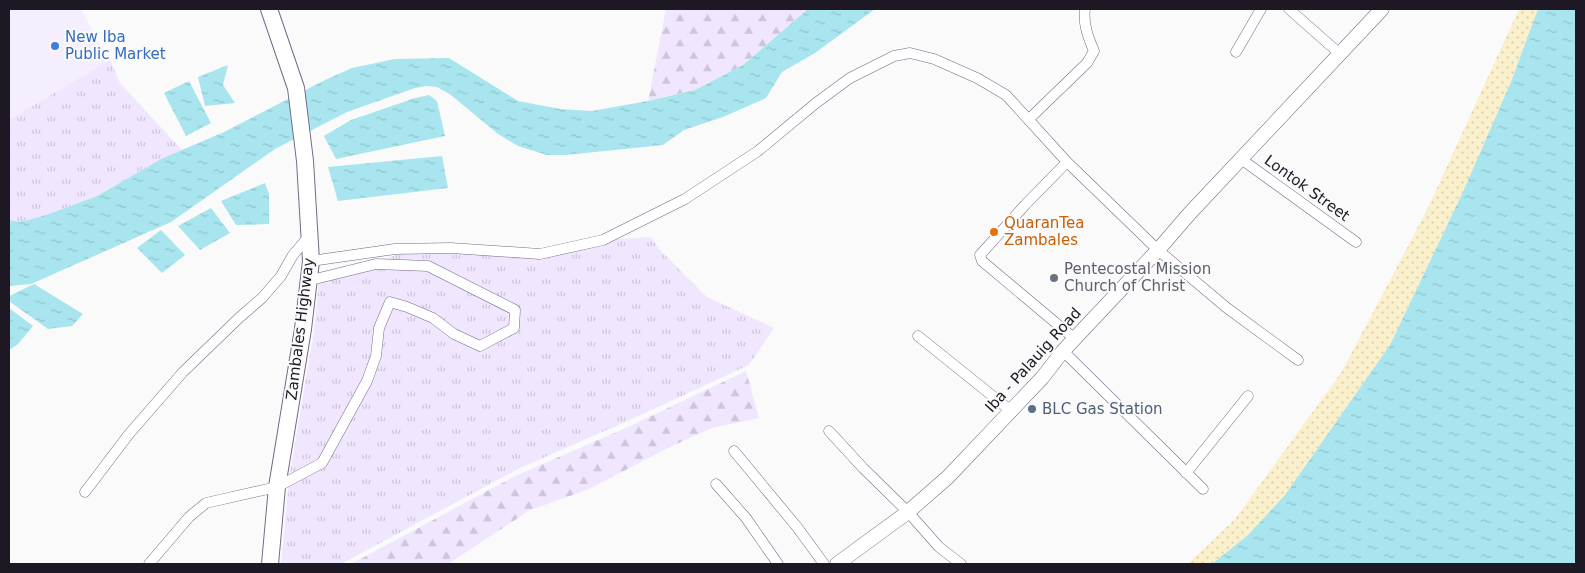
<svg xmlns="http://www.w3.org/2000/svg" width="1585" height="573" font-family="'DejaVu Sans',sans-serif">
  <defs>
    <pattern id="grass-tufts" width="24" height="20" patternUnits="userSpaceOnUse" patternTransform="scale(1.25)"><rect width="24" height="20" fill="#f0e7ff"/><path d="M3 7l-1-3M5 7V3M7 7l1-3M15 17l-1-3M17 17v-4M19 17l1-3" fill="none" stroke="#cdc5da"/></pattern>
    <pattern id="forest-firs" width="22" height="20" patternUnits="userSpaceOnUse" patternTransform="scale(1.25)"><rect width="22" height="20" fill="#f0e7ff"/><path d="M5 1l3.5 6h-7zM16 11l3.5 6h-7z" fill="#cdc5da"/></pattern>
    <pattern id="sand-dots" width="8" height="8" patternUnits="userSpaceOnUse" patternTransform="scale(1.25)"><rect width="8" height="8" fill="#faf0cb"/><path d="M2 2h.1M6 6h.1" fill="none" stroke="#d6cdae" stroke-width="1.8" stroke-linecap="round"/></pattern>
    <pattern id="water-ripples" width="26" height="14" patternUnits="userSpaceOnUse" patternTransform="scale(1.25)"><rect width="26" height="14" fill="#a8e5ee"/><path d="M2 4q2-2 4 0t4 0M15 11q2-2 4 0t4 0" fill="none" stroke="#90c4cc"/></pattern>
  </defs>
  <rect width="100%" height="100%" fill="#fafafa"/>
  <path fill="#f4eefe" d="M9,9H81L120,83L9,141Z"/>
  <path fill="url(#grass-tufts)" d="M110,60L120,83L182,150L163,158L97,196L46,215L20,222L9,220V120Z
    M651,237L660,250L707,297L774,328L749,365L632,419L520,468L341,564H281L289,479L314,331L319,280L405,252L457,251L544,256L605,240Z"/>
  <path fill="url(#forest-firs)" d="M666,9H808L743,65L695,90L648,101Z
    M746,371L759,418L712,428L670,447L587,490L530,510L448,564H351L515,476L628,427Z"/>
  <path fill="url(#sand-dots)" d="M1519,9H1538L1511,82L1462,194L1390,345L1285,495L1248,535L1212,564H1188L1235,519L1341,373L1427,210Z"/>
  <path fill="url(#water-ripples)" d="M808,9H875L815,53L782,72L766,98L723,117L684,130L663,145L566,155H547L518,146L498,134L451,95L437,87L426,86L415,88L347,112L275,149L171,222L31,284L9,286V220L20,222L46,215L97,196L163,158L222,133L325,80L352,68L395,59L449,58L518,101L560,109L592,111L648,101L695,90L743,65Z
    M1538,9H1576V564H1212L1248,535L1285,495L1390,345L1462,194L1511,82Z
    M228,65L223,85L235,103L205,106L198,77Z
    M189,81L211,123L186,136L164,93Z
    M429,95L437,101L445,136L336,159L324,136L351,120L415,98Z
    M442,156L448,188L338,201L328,167Z
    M265,183L269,194V224L236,225L221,201Z
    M211,208L230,233L200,250L178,226Z
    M161,230L185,255L162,273L137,248Z
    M34,284L83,314L72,326L48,329L9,301V296Z
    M9,308L33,326L18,344L9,350Z"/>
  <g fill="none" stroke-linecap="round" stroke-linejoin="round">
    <g stroke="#756987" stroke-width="11">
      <path id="minor" d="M1289,9L1340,54
        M1236,52L1261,9
        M1029,119L1087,63L1094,51C1088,37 1083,24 1085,9
        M1241,159L1356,242
        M1067,162L1025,205L980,255L982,261L1075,339
        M311,261L395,249L451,248L540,254L603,240L685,199L758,151L816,103L850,78L894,56L910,53L934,59L977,78L1006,95L1067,162L1158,250L1227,308L1298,360
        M918,336L1010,410
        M1063,351L1203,489
        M829,431L863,468L908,512L939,547L961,564
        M734,451L797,527L824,564
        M1186,473L1248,396
        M716,484L746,518L778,564
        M85,492L129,434L183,372L240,317L262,298L281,276L293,255L310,235
        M149,564L189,517L206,503L277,487L322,463L367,381L376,356L379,328L390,302L407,307L433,318L454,334L480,346L514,328L515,310L428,266L376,264L307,281"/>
    </g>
    <g stroke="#756987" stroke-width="15">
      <path id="secondary" d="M837,564L908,512L948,477L1042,378L1063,351L1158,250L1190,213L1382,9"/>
    </g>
    <g stroke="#756987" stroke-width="18">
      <path id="primary" d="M269,9L296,88L305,161L311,261L303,329L277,487L270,564"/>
    </g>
    <use href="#minor" stroke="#fff" stroke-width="10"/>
    <use href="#secondary" stroke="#fff" stroke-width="14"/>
    <use href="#primary" stroke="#fff" stroke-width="16"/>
  </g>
  <circle fill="#3f7fe0" stroke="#fafafa" stroke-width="2" cx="55" cy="46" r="5"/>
  <circle fill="#e8710a" stroke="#fafafa" stroke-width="2" cx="994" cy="232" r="5"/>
  <circle fill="#6b7280" stroke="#fafafa" stroke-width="2" cx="1054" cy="278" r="5"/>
  <circle fill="#5c6f8a" stroke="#fafafa" stroke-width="2" cx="1032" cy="409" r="5"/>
  <g text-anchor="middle" stroke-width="4" stroke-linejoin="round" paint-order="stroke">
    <g font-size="15" fill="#366cbe" stroke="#fafafa" text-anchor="start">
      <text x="65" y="42">New Iba<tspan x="65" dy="17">Public Market</tspan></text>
    </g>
    <g font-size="15" fill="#1d1824" stroke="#fafafa">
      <text transform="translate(1307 188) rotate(36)" y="5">Lontok Street</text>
      <text transform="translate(300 329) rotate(-83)" y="5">Zambales Highway</text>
      <text transform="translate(1033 360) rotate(-48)" y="5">Iba - Palauig Road</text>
    </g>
    <g font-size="15" fill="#c56008" stroke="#fafafa" text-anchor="start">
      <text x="1004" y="228">QuaranTea<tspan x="1004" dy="17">Zambales</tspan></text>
    </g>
    <g font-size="15" fill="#5b616d" stroke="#fafafa" text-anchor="start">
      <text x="1064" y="274">Pentecostal Mission<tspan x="1064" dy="17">Church of Christ</tspan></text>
    </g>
    <g font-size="15" fill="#4e5e75" stroke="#fafafa" text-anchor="start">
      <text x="1042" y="414">BLC Gas Station</text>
    </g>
  </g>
  <rect width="1585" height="573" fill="none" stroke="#1d1824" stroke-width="20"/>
</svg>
